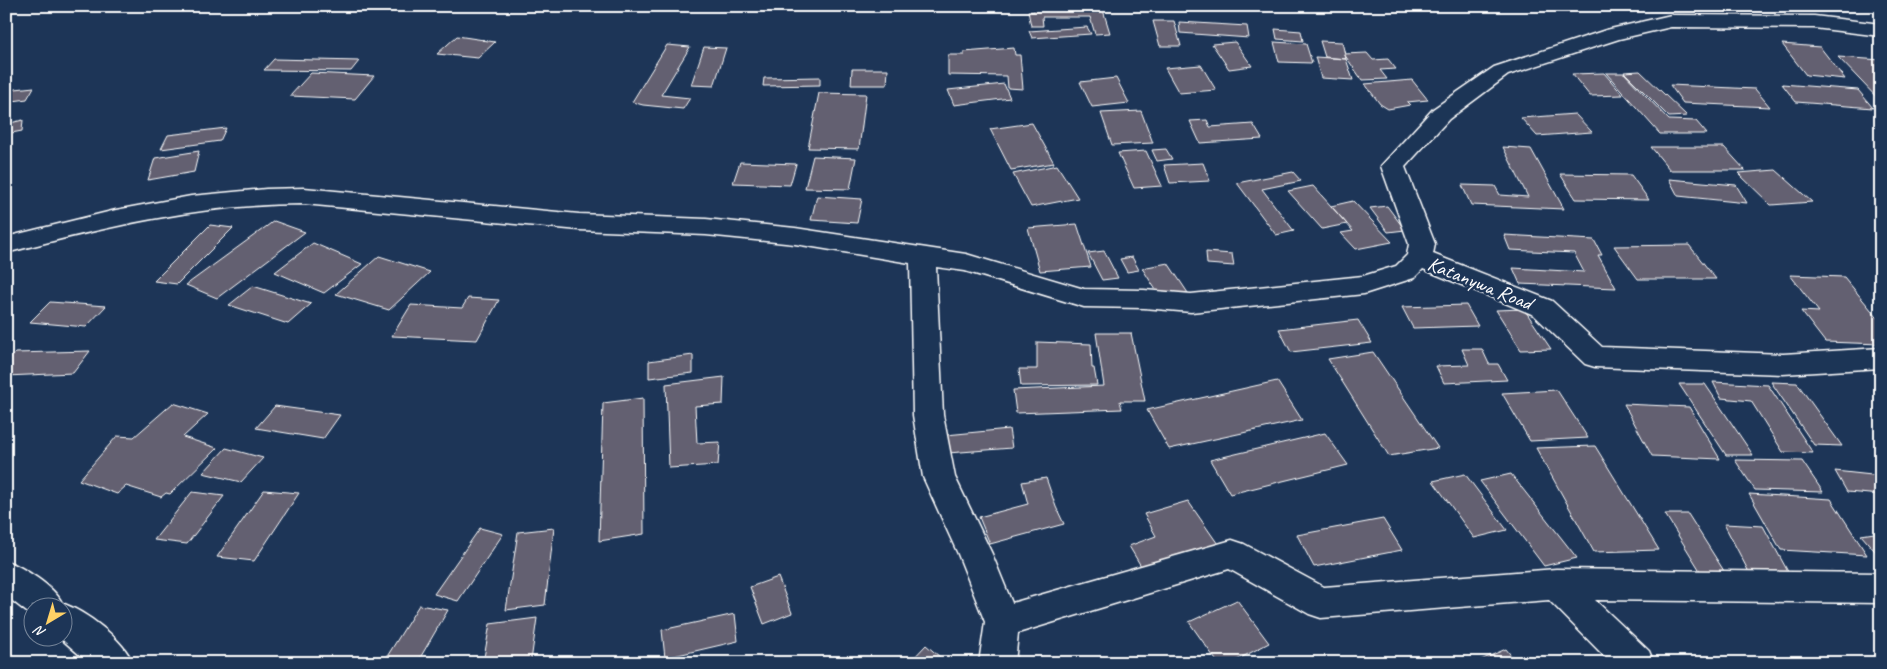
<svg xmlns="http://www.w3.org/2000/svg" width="1887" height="669" font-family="Caveat,sans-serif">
  <rect width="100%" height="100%" fill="#1d3557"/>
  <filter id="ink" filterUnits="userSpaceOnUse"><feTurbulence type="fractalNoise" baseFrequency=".02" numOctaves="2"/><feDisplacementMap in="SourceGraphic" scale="10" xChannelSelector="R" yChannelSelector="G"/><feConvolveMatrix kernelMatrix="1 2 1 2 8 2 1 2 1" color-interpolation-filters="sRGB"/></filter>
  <g filter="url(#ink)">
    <path fill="#646071" stroke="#fff" d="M1647,6H1661L1665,11L1650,10Z
      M1671,6H1712L1715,9H1687L1685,7Z
      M1034,9L1103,10L1110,33L1095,34L1090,17H1042L1043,26H1031L1028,11H1034Z
      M1153,21H1174L1181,46H1160Z
      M1179,22L1247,26L1249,38L1180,33Z
      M1087,27L1091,34L1032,38L1029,31Z
      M1275,29L1301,31L1303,41L1277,39Z
      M457,36L484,40H482L495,42L478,58L437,54Z
      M1320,41L1342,42L1346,59L1325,57Z
      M1235,42L1252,66L1229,69L1212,44Z
      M1274,42L1306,44L1312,63L1279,62Z
      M1782,44L1820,47L1845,79L1806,75Z
      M667,45L690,47L661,95L690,98L683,109L643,105L632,102Z
      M704,47L726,48L714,86L691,85Z
      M1014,48L1015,55H1020L1023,89L1008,88L1007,76L948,75V55H964V52Z
      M1367,53L1373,60L1388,59L1396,69L1380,70L1387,79L1362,80L1344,54Z
      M1315,57L1346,59L1353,80L1321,78Z
      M1838,57L1881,60V102Z
      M274,59L359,61L351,71L264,70Z
      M1201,65L1216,90L1179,93L1165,68Z
      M852,69H888L887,85H851Z
      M1640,71L1687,116L1669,117L1624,72Z
      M311,73L374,76L355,99L290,96Z
      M1604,73L1623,95L1590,96L1572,74Z
      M1606,73H1624L1669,120L1696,121L1707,134H1660Z
      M820,77V85L763,86L764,78Z
      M1116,78L1129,103L1092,107L1080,82Z
      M1412,80L1428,100L1407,102L1410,105L1388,109L1380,104L1365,84Z
      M1004,84L1010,98L954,105L948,90Z
      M1782,84L1858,90L1873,108L1796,102Z
      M1670,85L1755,89L1770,107L1683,103Z
      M34,87L27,99L6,102V90Z
      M819,93L866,94L859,149L808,148Z
      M1141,111L1153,143L1112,145L1101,113Z
      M1575,114L1592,132L1537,136L1521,118Z
      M23,120L22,131L6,134V124Z
      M1207,120L1210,127L1253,124L1262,139L1200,143L1190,121Z
      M1032,123L1054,163L1011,170L990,129Z
      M226,128L220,141L161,149L168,135Z
      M1503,147L1531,149L1564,209L1471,205L1462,185L1495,186L1500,195L1528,197Z
      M1651,147H1724L1745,170H1670Z
      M1166,149L1172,159L1157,161L1152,150Z
      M199,151L194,172L148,180L155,158Z
      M1146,151L1162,186L1134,188L1118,153Z
      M813,156L856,158L850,189L805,188Z
      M740,162L796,164L790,185L733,183Z
      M1203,163L1210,181L1170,183L1164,165Z
      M1057,165L1078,198L1031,207L1013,174Z
      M1776,170L1812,202L1771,205L1738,173Z
      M1293,172L1301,181L1262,189L1294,231L1276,235L1237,183Z
      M1560,174L1631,175L1649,200L1576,199Z
      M1669,179L1736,185L1747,203L1678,196Z
      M1313,186L1331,206L1347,224L1322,229L1288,191Z
      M817,196L862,199L857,223L811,220Z
      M1353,201L1392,242L1356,249L1341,233L1353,231L1331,206Z
      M1387,206L1405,230L1388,232L1370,208Z
      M274,221L305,232L217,298L186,285Z
      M1077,224L1091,267L1040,271L1028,228Z
      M210,225L233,228L177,284L154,281Z
      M1504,235L1594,240L1602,255H1598L1616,288L1520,284L1513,268L1584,272L1574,253L1510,250Z
      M313,243L362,264L324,293L275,272Z
      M1689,245L1716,279H1638L1614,246Z
      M1104,251L1118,278L1102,280L1088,253Z
      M1206,252L1232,254L1234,266L1207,264Z
      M379,256L430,272L389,310L336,294Z
      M1132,257L1139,270L1127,272L1120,259Z
      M1168,263L1188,293L1161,298L1142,268Z
      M1790,275L1844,277L1881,322V344L1825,342L1801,311L1819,312Z
      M253,286L311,304L288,324L229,305Z
      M468,298L499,300L477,340L392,336L411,305L462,308Z
      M50,302L106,306L86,327L30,322Z
      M1466,305L1478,326L1413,328L1402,307Z
      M1524,309L1551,349L1521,350L1496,310Z
      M1358,320L1372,343L1291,352L1279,329Z
      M1096,333H1131L1145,401H1120L1122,409L1016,413L1013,390L1104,386Z
      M1037,342L1091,344L1092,368H1094L1097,385L1021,386L1019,369H1037Z
      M1462,349H1482L1489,364H1498L1507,380L1444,383L1436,366L1469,365Z
      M90,351L73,373L6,376V364L15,353Z
      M1373,352L1438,448L1389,456L1328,359Z
      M693,355V373L649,378V361Z
      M724,377L723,404L695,406L697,443L720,442L718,465L669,468L666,384Z
      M1277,381L1302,420L1169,449L1147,410Z
      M1713,382L1768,385L1813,453L1783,452L1751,401L1721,398Z
      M1771,382L1797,383L1842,446L1814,445Z
      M1679,384H1705L1753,455H1726Z
      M1557,390L1588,438L1530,441L1502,393Z
      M643,398L644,534L599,541L603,403Z
      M173,403L208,414L183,437L217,448L170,494L166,493L161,497L126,486L117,494L79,480L117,436L134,437Z
      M1624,404L1689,407L1720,459L1652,456Z
      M275,406L340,415L323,439L256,428Z
      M1009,429L1012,448L948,453L946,435Z
      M1325,433L1348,465L1230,494L1210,460Z
      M1595,446L1659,550L1594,552L1536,448Z
      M226,448L263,458L241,482L203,473Z
      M1735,460L1802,461L1823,492L1755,490Z
      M1835,471L1881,476V495L1847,492Z
      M1465,474L1507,530L1474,538L1433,481Z
      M1511,474L1577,558L1544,566L1480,481Z
      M1046,478L1056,507L1064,524L990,544L979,517L1028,504L1022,482Z
      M264,490L299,493L254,561L217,557Z
      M192,492L224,496L187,544L154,540Z
      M1749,494L1831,499L1867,555L1781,550Z
      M1188,501L1222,550L1148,578L1129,546L1156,536L1144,514Z
      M1665,514H1688L1731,582H1707Z
      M1383,519L1402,550L1314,567L1297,535Z
      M1724,524L1763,526L1792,579L1751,576Z
      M480,528L503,534L458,601L434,594Z
      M554,528L545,605L506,610L518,532Z
      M1881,532V558L1861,535Z
      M778,577L792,613L764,624L750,587Z
      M1237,600L1269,643L1231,663H1218L1189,622Z
      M419,605L448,610L417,663H383Z
      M735,614L738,641L665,658L662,630Z
      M537,618L531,661L483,663L490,624Z
      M926,645L947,663H909Z
      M1506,649L1517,663H1474Z"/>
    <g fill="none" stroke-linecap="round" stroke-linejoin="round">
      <g stroke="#fff" stroke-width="3">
        <path id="minor" d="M1671,15L1814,16L1881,24V36L1814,28L1671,27L1619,39L1508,75L1449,119L1405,167L1435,244L1433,254L1552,301L1602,347L1783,354L1881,348V368L1783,374L1595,367L1585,364L1534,315L1423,269L1414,278L1364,294L1191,312L1144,308L1084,307L965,271L936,267L943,415L955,477L992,554L1012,603L1232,540L1244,544L1324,587L1556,569L1881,573V603L1595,600L1649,651L1654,663H1611L1549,600L1321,618L1309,614L1229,569L1018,633L1015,663H979L985,622L958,554L923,477L913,415L910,263L795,244L706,235L579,230L304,204C200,204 106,227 6,253V237L116,210L191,196L266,189L304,188L579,214L706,219L795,228L966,254L1084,289L1144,290L1191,294L1363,276L1396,266L1407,255L1409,244L1381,166L1433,109L1494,67L1606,30Z
          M6,561C23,567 55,587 62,603C86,612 123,639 133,663H89L58,636H62V606H32V616L6,596Z"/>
      </g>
      <use href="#minor" fill="#1d3557" fill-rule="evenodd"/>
    </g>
  </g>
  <g text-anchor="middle" stroke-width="5" stroke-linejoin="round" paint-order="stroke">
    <g font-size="21" fill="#fff" stroke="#1d3557">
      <text transform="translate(1480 283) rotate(22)" y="7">Katanywa Road</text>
    </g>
  </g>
  <rect width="1887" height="669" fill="none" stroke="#1d3557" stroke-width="25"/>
  <rect x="12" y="12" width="1862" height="644" fill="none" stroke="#fff" stroke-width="2" filter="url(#ink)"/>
  <g transform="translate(48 622) rotate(218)"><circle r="24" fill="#1d3557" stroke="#77869a"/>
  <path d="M0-4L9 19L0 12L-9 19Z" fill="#ffd166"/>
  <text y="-8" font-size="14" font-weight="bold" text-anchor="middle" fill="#ffffff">N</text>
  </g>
</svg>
